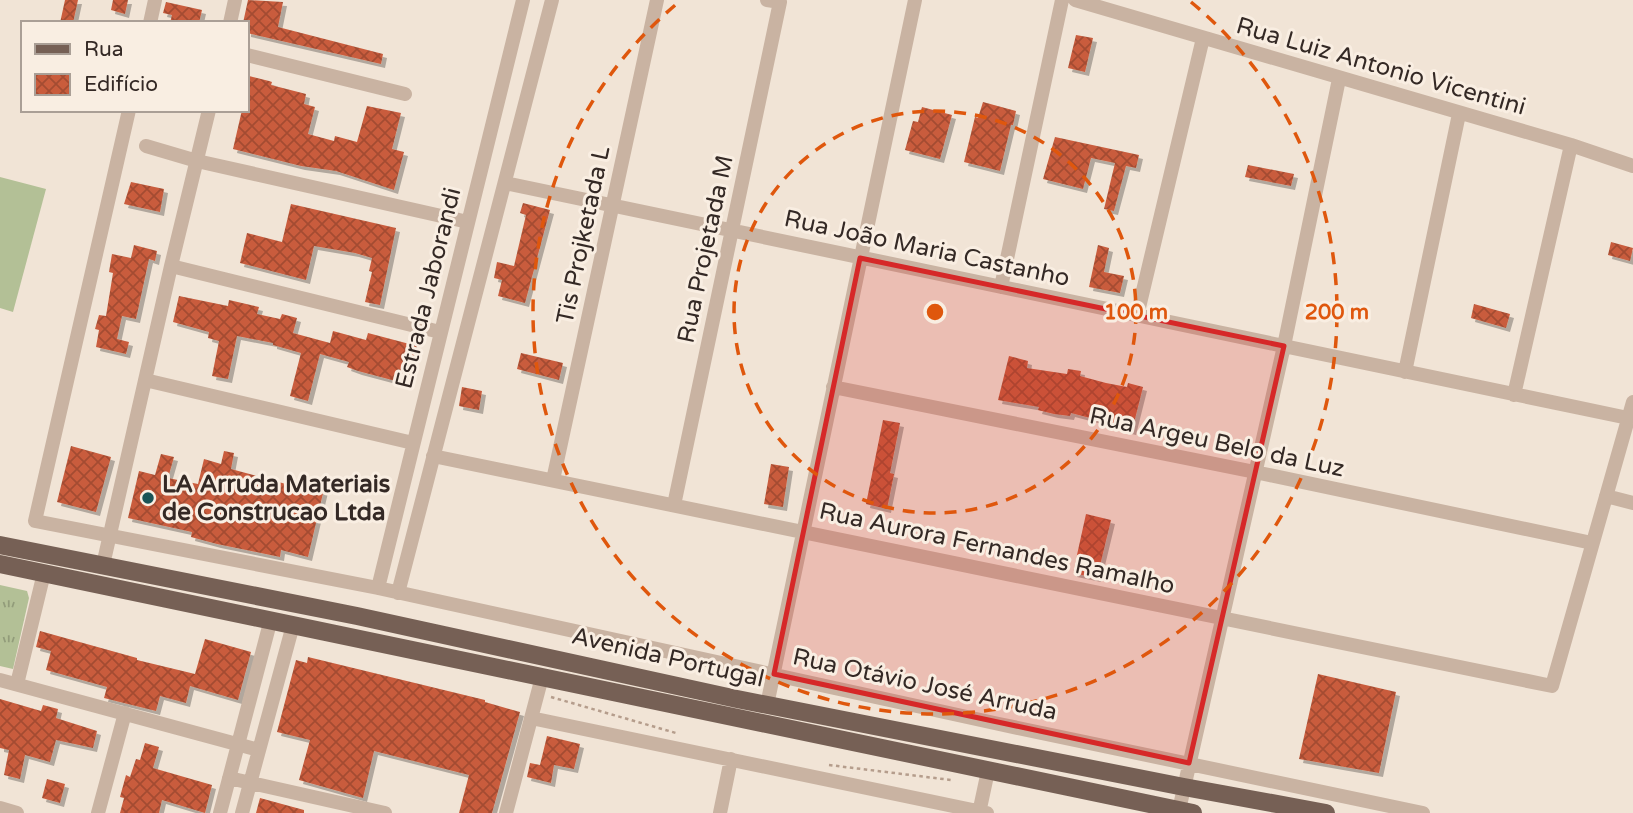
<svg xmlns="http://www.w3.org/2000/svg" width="1633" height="813" font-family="'Varela Round',sans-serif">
  <defs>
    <pattern id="park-tufts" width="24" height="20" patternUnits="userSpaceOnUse" patternTransform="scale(1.75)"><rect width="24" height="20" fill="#b3c096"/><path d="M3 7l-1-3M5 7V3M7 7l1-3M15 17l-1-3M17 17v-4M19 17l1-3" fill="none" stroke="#929c7a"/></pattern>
    <pattern id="building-cross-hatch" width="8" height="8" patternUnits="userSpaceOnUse" patternTransform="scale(1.75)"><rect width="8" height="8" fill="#c95c3c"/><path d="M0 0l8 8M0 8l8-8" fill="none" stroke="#a44c32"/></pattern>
    <filter id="shadow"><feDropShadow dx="4" dy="4" stdDeviation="0" flood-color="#0004"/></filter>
  </defs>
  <rect width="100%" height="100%" fill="#f1e4d6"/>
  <path fill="#b3c096" d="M0,177L46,189L13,312L0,308Z"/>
  <path fill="url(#park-tufts)" d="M0,585L27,591L29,598L13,669L0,666Z"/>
  <path fill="url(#building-cross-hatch)" filter="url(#shadow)" d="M65,0H78L73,23H60Z
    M113,0H128L125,14L111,10Z
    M248,0L283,2L278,27L383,54L381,64L247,33V23H243Z
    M166,2L202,10L199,23H170L172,15L163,13Z
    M1076,35L1093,38L1085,72L1068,68Z
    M249,76L269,81L272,82L271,85L306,94L304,104L315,107L308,134L334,141L335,136L357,142L367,106L401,113L392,149L404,152L394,190L336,171L301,166L233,149L242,110H247Z
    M983,102L1016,111L1013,125H1011L1000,171L964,162L975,117L978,118Z
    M922,107L952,115L940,159L905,150L913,121L918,122Z
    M1055,137L1139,155L1136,168L1126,166L1114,211L1104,209L1115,163L1091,158L1083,189L1043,179Z
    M1248,165L1294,174L1291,186L1245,177Z
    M131,182L164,189L160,212L124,204Z
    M523,203L550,210L525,303L498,296L502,280L494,278L497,262L514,266L526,215L520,213Z
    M291,204L396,228L380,305L365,302L372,272L369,271L372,258L355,253L314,246L306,280L240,263L247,233L282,242Z
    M1611,242L1633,248L1630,261L1608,255Z
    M134,245L157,251L155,261L149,259L136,319L122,316L117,339L129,342L126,354L96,347L99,330L95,329L99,315L106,316L113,273L109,272L112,254L131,258Z
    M1098,245L1109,248L1104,272L1124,276L1120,293L1089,287Z
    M179,296L228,306L229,300L259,307L257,314L280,319L282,314L297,318L293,333L330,343L333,331L366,340L368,333L417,346L407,384L358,371L347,367L349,362L320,354L308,401L290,396L301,353L273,345V343L237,336L228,379L212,376L219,341L208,338L209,332L173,322Z
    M1474,304L1510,314L1506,328L1471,318Z
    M521,353L563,363L559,380L517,369Z
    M1009,356L1028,361L1027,368L1067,374L1068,369L1081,371L1080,376L1106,383L1127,387L1128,383L1143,387L1132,431L1116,427L1117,425L1071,413L1070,416L1054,414L1038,410L1039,407L998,400Z
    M462,387L482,391L479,410L459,406Z
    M883,420L900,423L890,473L894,474L887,509L866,504Z
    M71,446L111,457L96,512L57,502Z
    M224,451L234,453L231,469L297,487L298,483L324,489L308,557L281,550L280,557L217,544L191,537L192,532L128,518L139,471L155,475L161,454L174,457L168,478L198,484L204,459L221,464Z
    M771,464L789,467L783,507L764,504Z
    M1086,514L1111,520L1097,578L1073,573Z
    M40,631L137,658V660L195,674L205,639L251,652L238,700L190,686L186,703L160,696L156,711L104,698L107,687L46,670L51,651L36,647Z
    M308,657L485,700V702L520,712L492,813H459L469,775L374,751L363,798L299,780L310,740L277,732L296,660L307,663Z
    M1318,674L1396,692L1379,773L1299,759Z
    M0,699L41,711L43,705L58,709L56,718L97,731L93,748L56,740L50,762L25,755L20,779L4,775L9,750L0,748Z
    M547,736L580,744L574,769L554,765L551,783L527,777L530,763L540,765Z
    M145,743L159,747L153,768L212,785L205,813L162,800L159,813H120L124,798L120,797L126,775L130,777L136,759L140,760Z
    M47,779L65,784L60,803L42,798Z
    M260,798L304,810V813H256Z"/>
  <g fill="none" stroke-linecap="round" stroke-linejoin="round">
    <path stroke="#b59d8c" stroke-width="2.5" stroke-dasharray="3.5 3.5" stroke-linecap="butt" d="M551,697L676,733
      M829,765L951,780"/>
    <path stroke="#c9b3a2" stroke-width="14" d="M1075,0L1571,145L1633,166
      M150,23L155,0
      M230,23L235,0
      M247,55L405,94
      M129,110L35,521L378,588L999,724L1423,813
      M146,146L197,161L468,222
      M505,183L1628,418
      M171,266L440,332
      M1001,287L1062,0
      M1137,316L1203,38
      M1405,372L1459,114
      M145,380L413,443
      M833,387L1255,472L1592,543
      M1514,395L1571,145
      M433,456L1552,686L1633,402
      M553,480L657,0
      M1606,496L1633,503
      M674,505L780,2L767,0
      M103,565L171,266L209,110
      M378,588L523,0
      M398,593L552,0
      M0,680L259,750
      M17,684L44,573
      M767,705L915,0
      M531,718L987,813
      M229,778L385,813
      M0,808L17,813
      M1179,810L1284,346L1339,79
      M98,813L125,713
      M220,813L271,619
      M242,813L293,625
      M506,813L542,677
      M720,813L731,759
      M979,813L988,771"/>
    <path stroke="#766055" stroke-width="18" d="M0,545L357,616L737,699L1184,787L1326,813
      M0,564L1193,813"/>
  </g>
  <path fill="#d62828" fill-opacity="0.2" stroke="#d62828" stroke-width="5" stroke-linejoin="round" d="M860,258L1284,346L1189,763L774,674Z"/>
  <g fill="none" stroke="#df570d" stroke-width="3.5" stroke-dasharray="12 9">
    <circle cx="935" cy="312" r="201"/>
    <path d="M1191 2A402 402 0 1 1 679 2"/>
  </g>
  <circle fill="#1a5356" stroke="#f9eee2" stroke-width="2.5" cx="148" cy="498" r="7"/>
  <g text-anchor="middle" stroke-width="6" stroke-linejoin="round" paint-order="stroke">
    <g font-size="24" fill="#342925" stroke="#f9eee2">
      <text transform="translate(1381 66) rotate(16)" y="8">Rua Luiz Antonio Vicentini</text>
      <text transform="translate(583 235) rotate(-78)" y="8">Tis Projketada L</text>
      <text transform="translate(927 248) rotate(12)" y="8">Rua João Maria Castanho</text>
      <text transform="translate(705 249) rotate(-78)" y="8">Rua Projetada M</text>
      <text transform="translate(428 288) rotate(-76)" y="8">Estrada Jaborandi</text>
      <text transform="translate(1217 442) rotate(12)" y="8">Rua Argeu Belo da Luz</text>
      <text transform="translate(997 548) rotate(12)" y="8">Rua Aurora Fernandes Ramalho</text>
      <text transform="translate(668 657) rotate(13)" y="8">Avenida Portugal</text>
      <text transform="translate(925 684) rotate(12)" y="8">Rua Otávio José Arruda</text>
    </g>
    <g font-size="24" font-weight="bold" fill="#342925" stroke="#f9eee2" text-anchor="start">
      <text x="162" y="492">LA Arruda Materiais<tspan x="162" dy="28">de Construcao Ltda</tspan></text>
    </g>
  </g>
  <circle cx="935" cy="312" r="10" fill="#df570d" stroke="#f9eee2" stroke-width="3.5"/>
  <g font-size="21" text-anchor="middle" font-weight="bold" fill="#df570d" stroke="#f9eee2" stroke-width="6" stroke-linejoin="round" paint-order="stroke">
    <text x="1136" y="319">100 m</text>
    <text x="1337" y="319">200 m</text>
  </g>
  <rect x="21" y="21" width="228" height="91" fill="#f9eee2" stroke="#aa9f96" stroke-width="2"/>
  <rect x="35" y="44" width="35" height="10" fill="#766055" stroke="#aa9f96" stroke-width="2"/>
  <text x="84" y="56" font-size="21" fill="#342925">Rua</text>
  <rect x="35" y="74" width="35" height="21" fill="url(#building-cross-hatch)" stroke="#aa9f96" stroke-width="2"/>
  <text x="84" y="91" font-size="21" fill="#342925">Edifício</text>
</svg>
